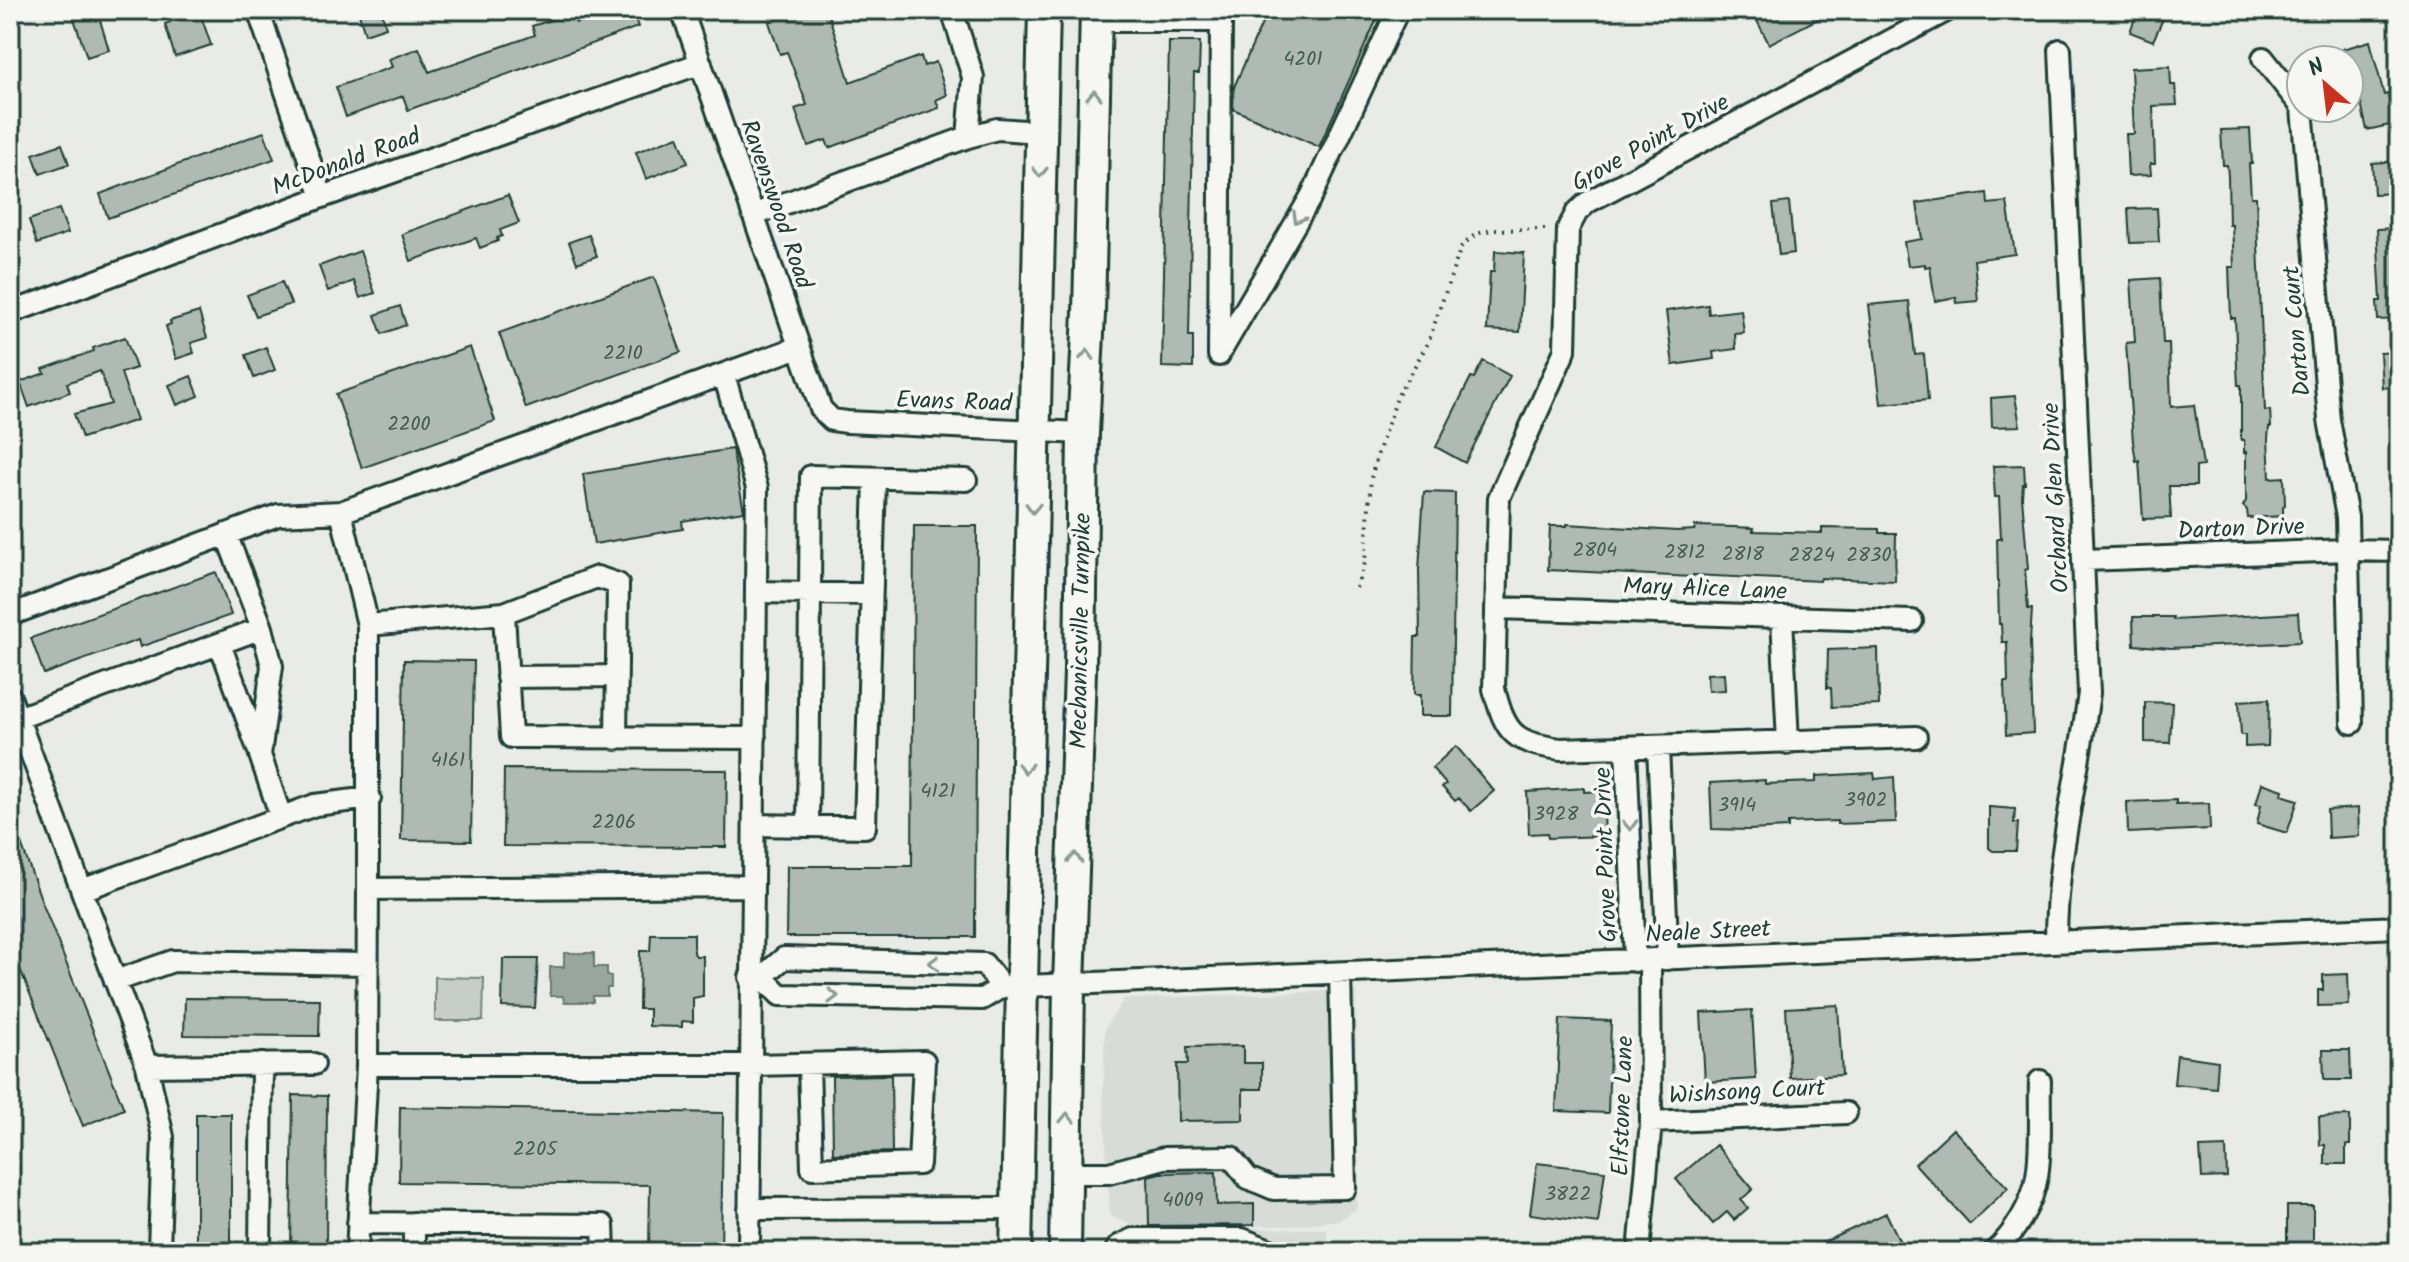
<svg xmlns="http://www.w3.org/2000/svg" width="2409" height="1262" font-family="Kalam,sans-serif">
  <rect width="100%" height="100%" fill="#e9ebe7"/>
  <filter id="ink" filterUnits="userSpaceOnUse"><feTurbulence type="fractalNoise" baseFrequency=".0125" numOctaves="2"/><feDisplacementMap in="SourceGraphic" scale="16" xChannelSelector="R" yChannelSelector="G"/><feConvolveMatrix kernelMatrix="1 2 1 2 8 2 1 2 1" color-interpolation-filters="sRGB"/></filter>
  <g filter="url(#ink)">
    <path fill="#d8dcd8" d="M1356,990L1357,1208L1340,1220L1288,1226H1148L1133,1225L1110,1216L1103,1092L1105,1028L1124,999Z
      M1122,1227L1327,1229V1252H1102Z"/>
    <path fill="#c7cec9" stroke="#73867e" stroke-width="2" d="M435,977L484,978L483,1021H435Z"/>
    <path fill="#99a6a0" stroke="#687c75" stroke-width="2" d="M564,953H594V967H607V976H611V988H607V996H593V1002H564L563,996H550V967H564Z"/>
    <path fill="#b0bab5" stroke="#1f3d34" stroke-width="2" d="M71,10H97L109,50L87,57Z
      M182,10H199L211,45L175,57L165,24L184,16Z
      M358,10H381L386,27L365,34Z
      M613,10H632L638,27L408,110L403,96L346,117L336,87L392,67L389,59L419,48L429,72L535,35L532,26L548,21L570,15L576,23Z
      M773,10H827L850,82L921,56L924,66L936,62L947,95L936,100L939,108L829,148L826,140L808,146L795,109L807,105L787,52L780,54L769,22L776,19Z
      M1268,10H1381L1319,147L1233,109L1234,87Z
      M1763,10H1835L1769,44L1754,15Z
      M2138,10H2167L2153,41L2130,32Z
      M2370,41L2384,95L2388,94L2394,124L2367,130L2355,77L2350,79L2349,60H2346L2343,49Z
      M1169,42H1200L1199,73H1194L1189,336H1193V368L1162,367Z
      M2170,66L2171,85H2175L2177,105L2153,106L2155,164H2150L2151,175L2128,176L2126,134H2134L2131,68Z
      M2250,129L2252,164H2249L2251,197H2256L2265,411L2270,410L2271,427H2269L2268,439L2270,478L2284,477L2285,505L2283,506V516L2248,518L2247,510L2243,506L2246,501V452L2244,453V440H2241V385H2238L2237,367L2235,318H2231L2229,267H2234L2232,225H2229L2228,176L2227,165H2223L2221,130Z
      M264,132L274,159L108,218L100,194Z
      M678,136L688,163L646,179L636,152Z
      M62,144L69,164L40,174L33,154Z
      M2399,161V193L2374,194L2372,163Z
      M1987,193L1988,204L2007,202L2015,254L1974,260L1978,301L1957,303L1956,297L1935,301L1930,266L1925,267V264L1908,266L1904,242L1922,239L1917,203Z
      M508,195L519,223L500,230L502,236L497,238L498,241L480,248L476,238L411,261L402,234Z
      M1789,202L1794,253L1779,255L1773,204Z
      M2157,208L2159,242L2130,243L2128,209Z
      M59,209L68,233L37,244L29,220Z
      M2399,228V319L2378,320L2377,301H2381L2377,229Z
      M589,235L597,256L577,263L569,242Z
      M360,251L375,293L360,298L354,281L328,291L319,266Z
      M1495,251L1524,253L1520,332L1487,330L1490,272H1494Z
      M654,277L681,352L526,408L499,333Z
      M2160,278L2163,343H2169L2171,407L2194,405L2203,466L2196,467V486H2169L2171,518L2143,519L2139,460L2136,461L2133,442L2126,343L2135,342L2131,280Z
      M282,282L291,304L256,316L247,295Z
      M1909,301L1915,355L1924,354L1928,400L1881,404L1869,305Z
      M1708,305L1709,314L1741,310L1744,333L1735,334L1736,349L1713,352L1714,359L1673,365L1666,311Z
      M400,306L406,325L382,334L375,315Z
      M199,312L207,338L191,343L194,353L176,359L166,326L171,324L170,321Z
      M125,337L136,368L121,373L137,420L82,438L74,414L111,404L100,371L67,383L70,392L29,407L20,382L45,373L43,369L94,351L93,348Z
      M266,347L275,370L254,378L246,355Z
      M470,347L495,421L362,468L336,394Z
      M2399,352V386L2382,388L2380,353Z
      M1483,361L1510,376L1465,463L1436,447L1471,377L1474,378Z
      M191,376L199,396L177,405L169,385Z
      M2015,396L2020,426L1992,427L1991,398Z
      M732,449L744,511L682,521L683,529L594,544L583,474Z
      M2024,465L2025,484H2023L2022,497L2028,569L2025,570L2028,609H2032L2030,642L2033,733L2006,735L2004,682H2008L2007,642H2002L2001,624H1999L1997,539H2001L1999,497H1995L1993,466Z
      M1424,492L1455,493L1452,716H1420V695H1414L1415,637H1420L1419,570Z
      M1567,524L1677,531L1695,530V526L1734,527L1754,528L1753,531L1822,533V528L1879,529V533H1896L1895,581L1821,578L1820,581L1693,575V577L1548,570L1550,526H1567Z
      M914,526H977L975,937H786L787,866H912Z
      M216,572L231,615L140,647L138,640L44,674L31,638Z
      M2298,613L2300,642L2171,648L2134,645L2133,617H2173V620Z
      M1878,648L1879,705L1832,707L1831,688H1827L1828,650Z
      M404,660L474,661L471,841L401,840Z
      M1724,673L1725,690L1708,691L1707,674Z
      M2269,699L2268,746L2245,747V735H2241L2239,701Z
      M2145,702L2172,703L2170,743L2145,742Z
      M1456,746L1494,791L1471,811L1459,798L1455,801L1442,787L1446,784L1432,768Z
      M504,769L727,770L726,847L503,846Z
      M1874,773L1875,779L1894,777L1896,822L1837,824V821L1788,823V828L1748,830L1712,829L1710,783L1765,780V784L1816,782V776Z
      M2262,783L2283,790L2282,795L2298,800L2287,833L2257,824L2261,805L2256,804Z
      M1584,788V792L1603,791L1605,836L1548,838L1547,833L1529,834L1527,792Z
      M2176,800V804L2209,803L2210,829L2128,833L2127,802Z
      M1989,807L2015,809L2014,823H2018L2016,851H1993L1989,848Z
      M2358,808L2359,836L2328,838L2327,810Z
      M12,818L42,902L124,1109L83,1126L10,944V819Z
      M651,934H694V953L696,956H703V996L693,998V1022L682,1021V1027L649,1026V1009H639L640,951H650Z
      M503,959H538L535,1008L502,1007Z
      M2348,974L2349,1005L2318,1006V990H2323V975Z
      M185,998L320,999L319,1036L184,1035Z
      M1838,1005L1842,1075L1790,1078L1786,1008Z
      M1752,1010L1756,1079L1705,1082L1701,1013Z
      M1560,1019L1611,1021L1608,1113L1556,1111Z
      M1243,1046V1063H1262V1089H1243V1120L1178,1121L1177,1064H1188L1187,1047Z
      M2323,1050H2350L2351,1080H2324Z
      M2177,1055L2218,1061L2216,1088L2174,1084Z
      M891,1075L892,1152L833,1154L832,1076Z
      M293,1095L327,1096L326,1251H291Z
      M400,1107L723,1113L721,1252H649L650,1185L399,1182Z
      M196,1114H231V1252L196,1251Z
      M2350,1116V1145H2346V1164H2325V1145H2320L2319,1117Z
      M1953,1129L2008,1188L1970,1224L1915,1164Z
      M1716,1145L1753,1189L1741,1200L1748,1208L1734,1220L1727,1212L1713,1224L1676,1179Z
      M2226,1147L2227,1177L2202,1178L2200,1148Z
      M1537,1163L1605,1171L1598,1223L1530,1214Z
      M1216,1172L1217,1205L1254,1204V1225L1149,1226L1148,1176L1160,1173Z
      M2287,1206H2313V1246H2287Z
      M1886,1213L1905,1252H1803Z"/>
    <g fill="none" stroke-linecap="round" stroke-linejoin="round">
      <g stroke="#1f3d34" stroke-width="26">
        <path id="minor" d="M258,10L322,197
          M682,10L821,409L832,420L847,422L1083,433
          M952,10L973,77L968,137
          M1096,21H1221L1219,355
          M2263,58L2301,106
          M2302,108L2329,420L2347,517L2352,723
          M753,215L968,137L997,129L1041,132
          M10,313L322,197L701,63
          M1221,351L1312,195L1398,10
          M724,375L757,488L753,886
          M341,512L368,625V889
          M226,534L262,628L272,666L260,755L281,817
          M2085,560L2347,550L2399,551
          M756,592L871,594
          M1496,608L1912,621
          M504,613L511,737L755,738
          M10,615L278,515L341,512L799,347
          M1782,617L1788,743
          M368,625L504,613L597,577L618,584L616,739
          M220,644L258,749
          M507,677L616,676
          M10,697L147,1066L163,1137L159,1249L161,1252
          M18,718L262,628
          M1916,737L1560,749C1514,742 1506,735 1494,689L1499,498L1565,350L1568,229L1577,212L1588,202L1948,10
          M1626,747L1635,961
          M1658,747L1668,959
          M754,825L865,827L875,478
          M808,826L811,476L966,480
          M82,890L315,805L370,798
          M2056,941C2056,857 2078,777 2089,693L2060,50
          M750,977H762L780,995L982,999L1002,987L2399,927
          M762,977L784,958L984,964L1002,987
          M115,981L173,961L367,964
          M367,1065H751L924,1061L919,1164L812,1168L809,1065
          M147,1066L314,1064
          M1651,1122L1846,1113
          M1066,1173H1109L1164,1158L1231,1157L1248,1178L1274,1189L1345,1188L1340,973
          M749,1209L1016,1208
          M358,1223L603,1225L604,1252
          M260,1252L262,1064
          M357,1252L367,1065L368,889L753,886L749,1252
          M414,1252V1223
          M1115,1252L1119,1246L1133,1239H1242L1275,1252
          M1639,1252L1651,1122L1650,960
          M1994,1252C2014,1234 2033,1204 2037,1176C2042,1148 2039,1111 2040,1081"/>
      </g>
      <g stroke="#1f3d34" stroke-width="36">
        <path id="highway" d="M1016,1252L1044,10
          M1065,1252L1069,985L1080,671L1083,433L1089,313L1096,10"/>
      </g>
      <path stroke="#1f3d34" stroke-width="4" stroke-dasharray="2 6" stroke-linecap="butt" d="M1356,588L1365,563L1371,478L1377,456L1398,395L1428,343L1461,247L1476,234L1491,230L1548,229"/>
      <use href="#minor" stroke="#f6f6f2" stroke-width="20"/>
      <use href="#highway" stroke="#f6f6f2" stroke-width="30"/>
    </g>
    <defs><path id="oneway-chevron" d="M-2-3.5L2.5 0L-2 3.5" fill="none" stroke-width="1.6" stroke-linecap="round" stroke-linejoin="round" transform="scale(2)"/></defs>
    <g stroke="#8a9a93">
      <use href="#oneway-chevron" transform="translate(1094 95) rotate(-89)"/>
      <use href="#oneway-chevron" transform="translate(1040 172) rotate(91)"/>
      <use href="#oneway-chevron" transform="translate(1298 218) rotate(120)"/>
      <use href="#oneway-chevron" transform="translate(1087 355) rotate(-87)"/>
      <use href="#oneway-chevron" transform="translate(1033 508) rotate(92)"/>
      <use href="#oneway-chevron" transform="translate(1025 768) rotate(91)"/>
      <use href="#oneway-chevron" transform="translate(1630 825) rotate(88)"/>
      <use href="#oneway-chevron" transform="translate(1075 858) rotate(-87)"/>
      <use href="#oneway-chevron" transform="translate(934 963) rotate(-178)"/>
      <use href="#oneway-chevron" transform="translate(833 996) rotate(1)"/>
      <use href="#oneway-chevron" transform="translate(1067 1118) rotate(-89)"/>
    </g>
  </g>
  <g text-anchor="middle" stroke-width="7" stroke-linejoin="round" paint-order="stroke">
    <g font-size="20" fill="#435c54">
      <text x="1303" y="65">4201</text>
      <text x="623" y="359">2210</text>
      <text x="409" y="430">2200</text>
      <text x="1595" y="556">2804</text>
      <text x="1685" y="558">2812</text>
      <text x="1743" y="560">2818</text>
      <text x="1812" y="561">2824</text>
      <text x="1869" y="561">2830</text>
      <text x="448" y="766">4161</text>
      <text x="938" y="797">4121</text>
      <text x="1866" y="806">3902</text>
      <text x="1737" y="811">3914</text>
      <text x="1556" y="820">3928</text>
      <text x="614" y="828">2206</text>
      <text x="535" y="1155">2205</text>
      <text x="1568" y="1200">3822</text>
      <text x="1183" y="1206">4009</text>
    </g>
    <g font-size="24" fill="#1f3d34" stroke="#f6f6f2">
      <text transform="translate(1650 142) rotate(-29)" y="8">Grove Point Drive</text>
      <text transform="translate(346 161) rotate(-20)" y="8">McDonald Road</text>
      <text transform="translate(777 204) rotate(71)" y="8">Ravenswood Road</text>
      <text transform="translate(2296 331) rotate(-95)" y="8">Darton Court</text>
      <text transform="translate(954 401) rotate(2)" y="8">Evans Road</text>
      <text transform="translate(2055 498) rotate(-93)" y="8">Orchard Glen Drive</text>
      <text transform="translate(2241 528) rotate(-2)" y="8">Darton Drive</text>
      <text transform="translate(1705 588) rotate(2)" y="8">Mary Alice Lane</text>
      <text transform="translate(1080 631) rotate(-89)" y="8">Mechanicsville Turnpike</text>
      <text transform="translate(1605 855) rotate(-92)" y="8">Grove Point Drive</text>
      <text transform="translate(1708 931) rotate(-3)" y="8">Neale Street</text>
      <text transform="translate(1747 1091) rotate(-3)" y="8">Wishsong Court</text>
      <text transform="translate(1622 1106) rotate(-88)" y="8">Elfstone Lane</text>
    </g>
  </g>
  <rect width="2409" height="1262" fill="none" stroke="#f6f6f2" stroke-width="40"/>
  <rect x="20" y="20" width="2369" height="1222" fill="none" stroke="#1f3d34" stroke-width="3" filter="url(#ink)"/>
  <g transform="translate(2325 84) rotate(332)"><circle r="38" fill="#f6f6f2" stroke="#a0aca6" stroke-width="2"/>
  <path d="M0-6L14 30L0 20L-14 30Z" fill="#c8321e"/>
  <text y="-12" font-size="22" font-weight="bold" text-anchor="middle" fill="#1f3d34">N</text>
  </g>
</svg>
